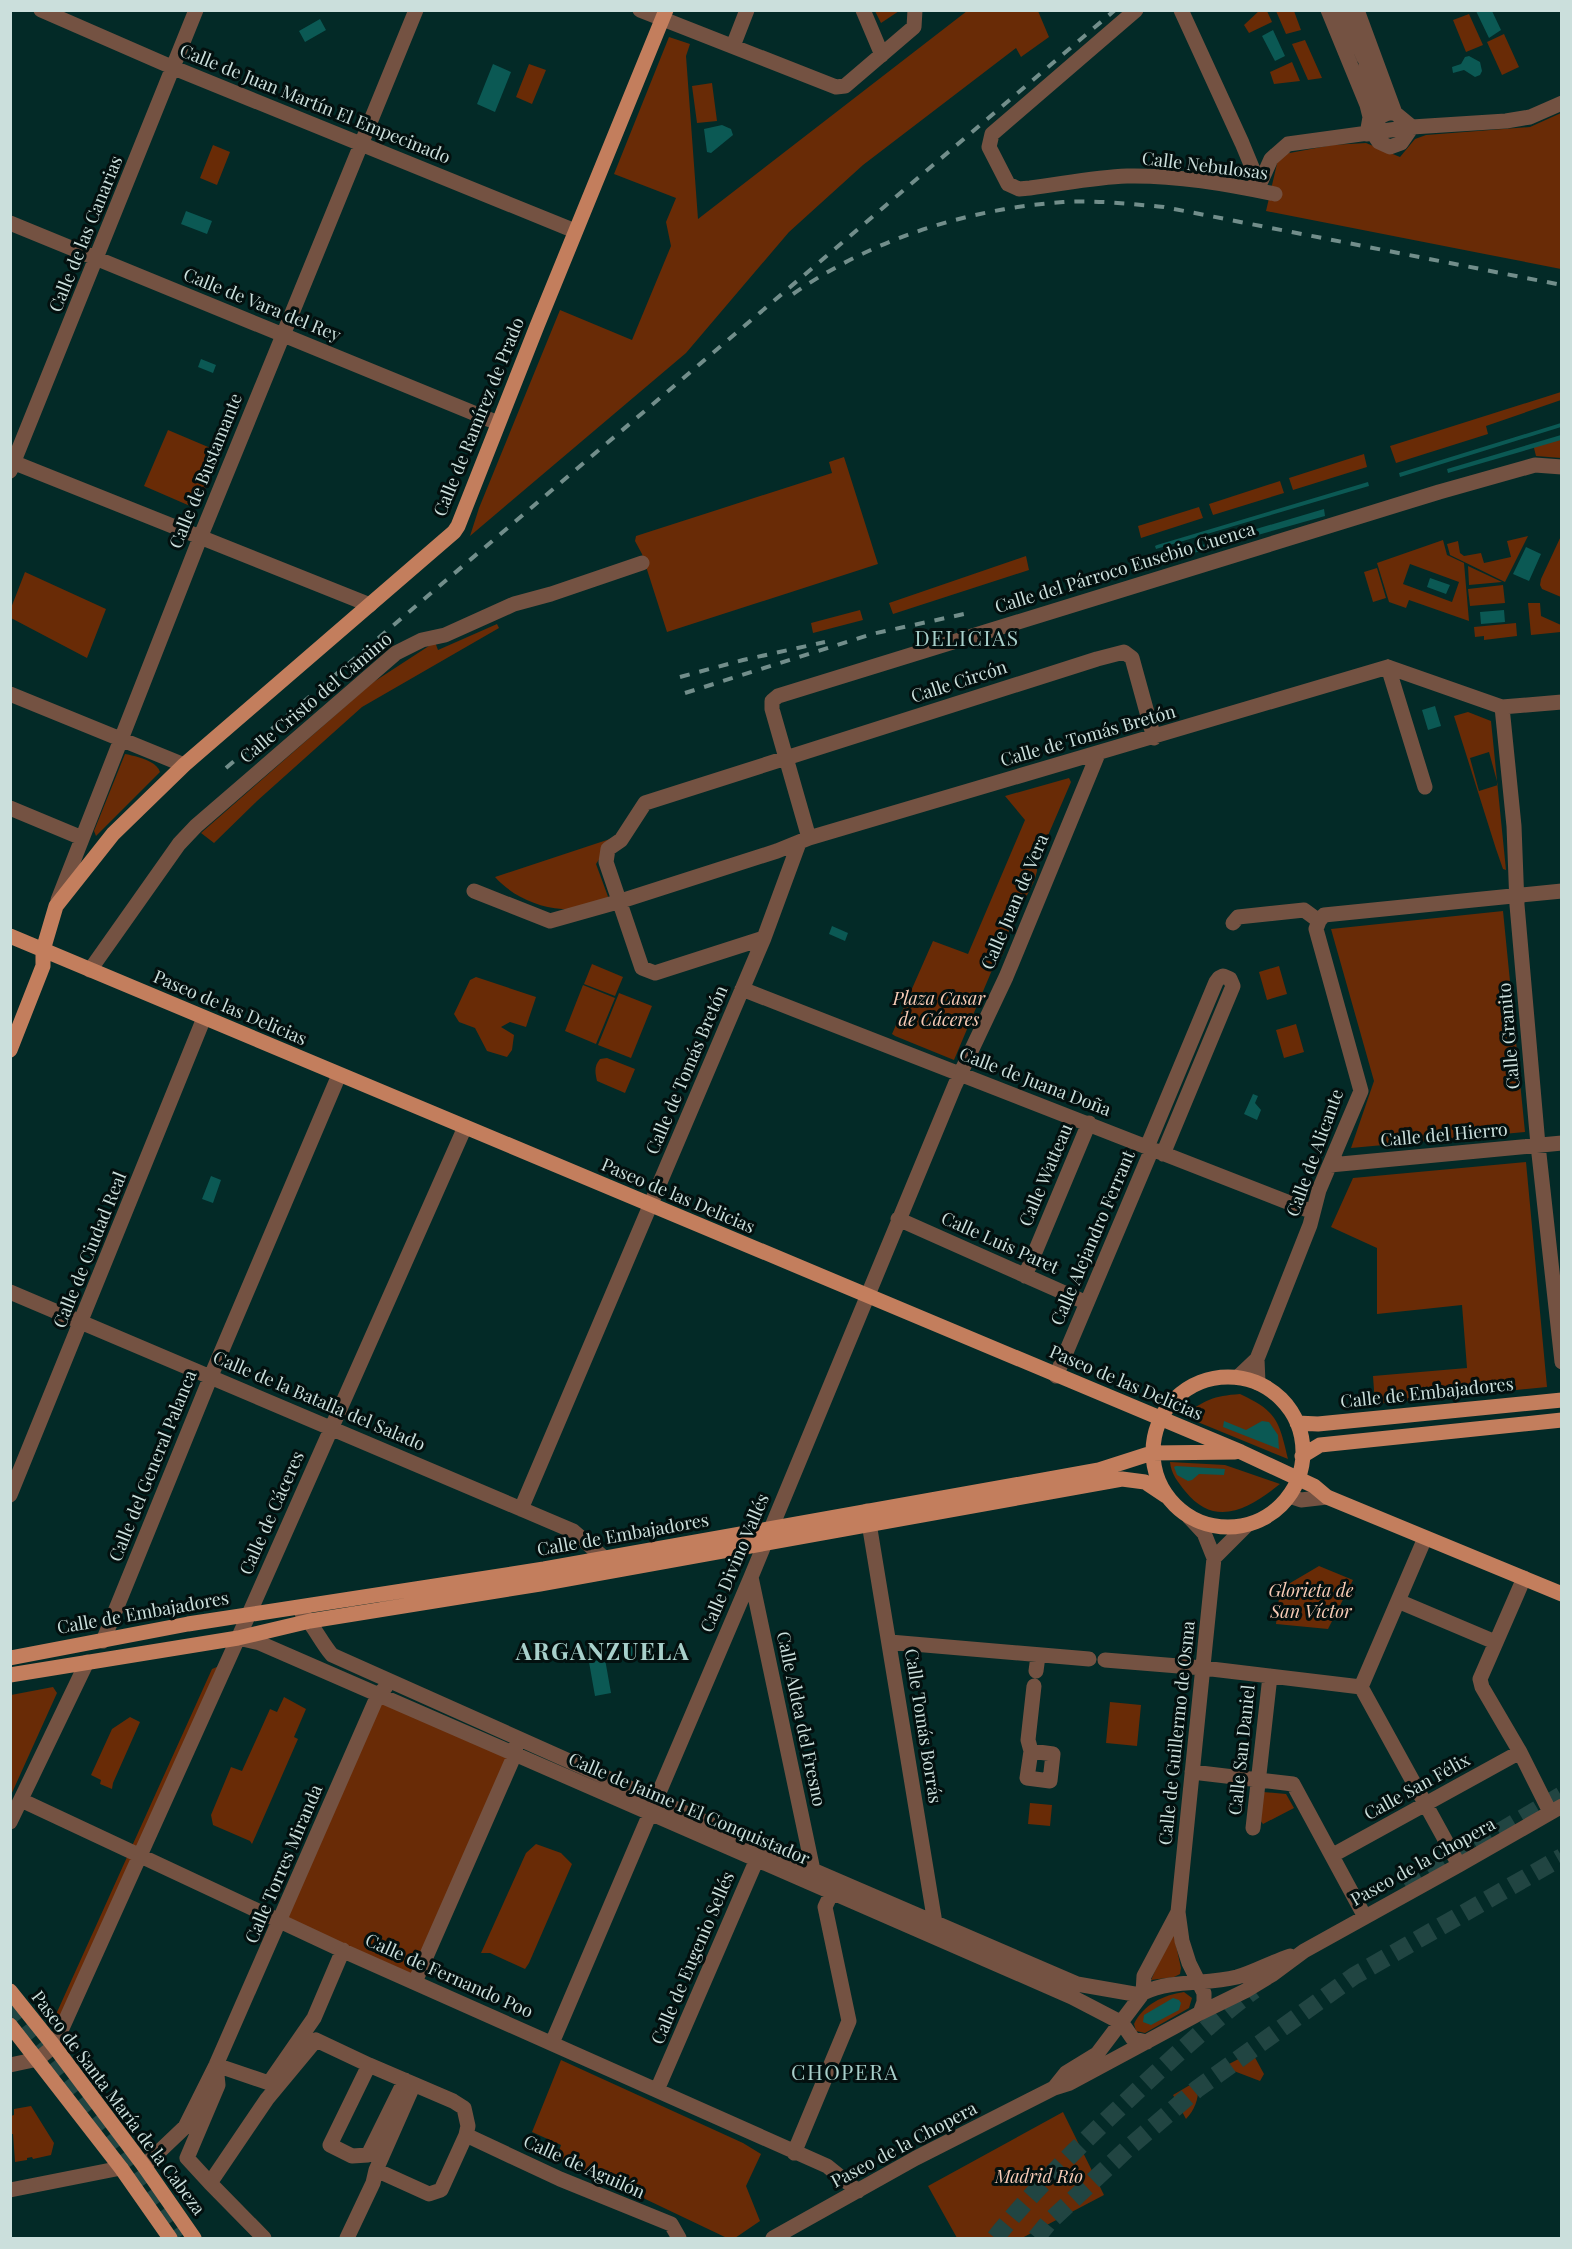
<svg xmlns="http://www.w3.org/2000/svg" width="1572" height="2249" font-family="'Playfair Display',serif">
  <rect width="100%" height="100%" fill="#032a27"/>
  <path fill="#692b06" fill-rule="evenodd" d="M1260,10L1267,11L1272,22L1249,33L1244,25Z
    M875,11H899L881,23Z
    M967,11H1038L1049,37L1021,57L1016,48L863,165L789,232L686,353L470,536L479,508L560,310L632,340L671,246L666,222L676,198L614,174L669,37L690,44L686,56L698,219Z
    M1276,11H1294L1301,30L1286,34Z
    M1469,14L1483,45L1466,52L1453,20Z
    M1504,34L1519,67L1502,75L1487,42Z
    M1305,40L1322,78L1308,80L1292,44Z
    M1292,62L1300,81L1274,84L1270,72Z
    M529,64L546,70L532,104L516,97Z
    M712,83L717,121L697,123L692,86Z
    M1561,113V269L1266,211L1279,155L1332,145L1366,143L1400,157L1415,139L1426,135L1530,127Z
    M213,145L230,152L217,185L200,178Z
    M1561,392V400L1486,426L1488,434L1396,463L1390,446Z
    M168,430L220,452L197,509L144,486Z
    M1561,436V458L1536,456L1533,444Z
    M1364,454L1367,467L1293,490L1289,478Z
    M844,457L878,564L667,632L642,554L635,541L636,536L832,473L829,462Z
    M1280,481L1284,493L1213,515L1209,504Z
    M1199,507L1203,518L1141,538L1138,526Z
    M1528,536L1505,582L1450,555L1447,544L1458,541L1460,553L1464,556L1481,553L1484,563L1511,557L1507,541Z
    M1561,536V597L1542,589L1540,585L1541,579Z
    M1443,540L1447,555L1464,563L1469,621L1409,600L1406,608L1389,602L1377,563ZM1410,564L1459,582L1452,602L1403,584Z
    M1026,556L1029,570L893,614L889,603Z
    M1468,566L1502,582L1469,585Z
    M1377,568L1386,598L1373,602L1364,572Z
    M25,572L106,609L87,658L11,618V608Z
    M1503,585L1505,603L1470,606L1468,589Z
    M1528,603H1540L1541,616L1561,625V632L1531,635Z
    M860,610L863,620L813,633L811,623Z
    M1516,623L1517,636L1484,640V636L1475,637L1474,627Z
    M497,624L499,628L362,707L257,801L214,843L201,833L372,683L435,642L438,650Z
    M1468,712L1491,721L1506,870L1503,869L1496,849L1454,716ZM1489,752L1498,785L1479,791L1470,758Z
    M125,754C136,756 157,761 160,772L96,836L94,831Z
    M1069,778L1071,782L1037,861C1041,884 1014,909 1009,930C1006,942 1006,956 995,963L954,1060L895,1036L892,1034L933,941L968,954L1025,820L1005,796Z
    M613,838L596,864L610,902C595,904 577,910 562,909C537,907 512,896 495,877Z
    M1503,911L1525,1132L1351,1148L1374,1081L1331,929Z
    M592,964L623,977L615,996L584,984Z
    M1279,966L1287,994L1267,1000L1259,972Z
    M476,977L536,997L526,1027L510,1022L501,1027L514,1035L512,1050L507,1057L487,1051L475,1028L459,1022L454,1014L470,980Z
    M583,985L615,998L596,1044L565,1031Z
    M619,993L652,1006L631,1058L598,1045Z
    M1296,1024L1304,1052L1284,1058L1276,1030Z
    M607,1058L635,1069L625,1093L597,1081C595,1072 594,1066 600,1059Z
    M1526,1162L1547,1387L1375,1404L1373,1376L1467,1368L1462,1305L1377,1314V1248L1331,1227L1353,1178Z
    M1240,1394C1277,1411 1279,1421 1288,1459L1183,1416C1205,1400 1213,1396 1240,1394Z
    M1170,1462L1225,1465L1280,1484C1251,1507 1216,1530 1185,1491C1178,1482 1171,1474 1170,1462Z
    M1319,1566L1353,1580L1328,1629L1276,1624L1280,1589Z
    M236,1659L65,2035L53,2021L212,1669Z
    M53,1687L57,1693L11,1795V1695Z
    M378,1695L515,1754L415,1982L281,1920Z
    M284,1697L306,1709L294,1737L298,1739L252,1844L250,1841L213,1825L211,1815L231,1767L242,1771L270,1709L277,1712Z
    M1110,1702L1141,1705L1137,1746L1106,1743Z
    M130,1717L140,1722L113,1783L112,1789L100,1784L101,1780L91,1775L112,1729Z
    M1263,1792L1286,1794L1294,1808L1263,1824L1259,1819Z
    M1030,1803L1052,1805L1050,1826L1028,1824Z
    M536,1844L561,1853L572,1864L529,1963L525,1969L490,1953H481L526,1853Z
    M1171,1935L1174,1936L1181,1968L1180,1974L1174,1977L1151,1980Z
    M1184,1992L1192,1998L1189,2008L1145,2033L1136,2031L1134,2024C1143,2005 1163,1995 1184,1992Z
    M1252,2052L1264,2074L1260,2081L1226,2068L1227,2065Z
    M561,2060L743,2143L761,2154L746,2186L760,2221L735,2238H727L557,2157L561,2145L532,2132Z
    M1195,2082L1198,2084C1199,2097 1196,2109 1186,2119L1173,2095Z
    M31,2106L54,2143L51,2155L33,2159L32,2157L27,2158V2160L15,2162L13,2134H11V2116L14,2115V2109Z
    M1063,2112L1104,2195L1022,2238H957L928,2186Z"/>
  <path fill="#0b5954" d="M1476,11H1492L1501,30L1489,38Z
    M320,19L326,30L305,42L299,31Z
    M1273,30L1285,56L1275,61L1262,36Z
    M1469,56L1480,62L1482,71L1480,75L1475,77L1464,70L1453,73L1452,67L1461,64L1465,57Z
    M493,64L511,72L495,112L477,104Z
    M722,125L731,129L733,135L711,153L707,152L704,129Z
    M186,211L212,221L207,234L181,224Z
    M201,359L216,365L213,373L198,367Z
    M1561,423V427L1400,477L1399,473Z
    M1561,435V440L1448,473L1447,469Z
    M1368,482L1369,486L1156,549L1155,546L1157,545Z
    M1324,509L1325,516L1158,563V558Z
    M1526,547L1541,554L1529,581L1513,574Z
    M1430,578L1450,585L1446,594L1427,587Z
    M1504,610L1505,622L1481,624L1480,612Z
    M1435,706L1441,726L1428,730L1422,710Z
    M832,926L848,933L845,941L829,934Z
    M1253,1094L1258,1096L1255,1103L1261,1110L1257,1120L1244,1114Z
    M211,1176L221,1180L213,1203L202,1199Z
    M1224,1421L1246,1430L1262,1421L1269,1422L1278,1435L1279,1449L1223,1427Z
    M1176,1466L1225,1469L1224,1475L1199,1474L1192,1480L1188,1481L1177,1475L1174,1467Z
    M625,1641L629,1642L635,1652L632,1659H628L623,1644Z
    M605,1659L611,1693L595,1696L589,1662Z
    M1173,1998L1179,2000L1181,2003L1179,2010L1151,2025L1143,2022L1144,2015Z"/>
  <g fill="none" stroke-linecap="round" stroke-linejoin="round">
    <path stroke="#214542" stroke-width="15" stroke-dasharray="15 8" stroke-linecap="butt" d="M10,2008L118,2149L178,2238"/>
    <path stroke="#214542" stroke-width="18" stroke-dasharray="18 9" stroke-linecap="butt" d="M1406,1887L1562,1795
      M995,2238C1031,2193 1073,2152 1115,2112C1160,2069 1205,2027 1254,1990
      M1036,2238L1049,2222L1126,2150L1197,2089L1354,1976L1562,1857"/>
    <path stroke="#745242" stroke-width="15" d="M41,10L174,68L575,231
      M640,10L836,87L845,86L914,27L915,10
      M863,10L882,55
      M1136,10L992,134L989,147L1008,184L1019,189L1030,188C1062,184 1095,177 1127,176C1176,175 1227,184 1275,194
      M1181,10L1242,143L1254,172L1257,190
      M1328,10L1367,105L1370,117L1367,134
      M1344,10L1364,58
      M1357,10L1395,113
      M733,46L747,10
      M1366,63L1379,106L1376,121
      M1389,113H1395L1412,127L1401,143L1390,147L1379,142L1373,133C1374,122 1378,116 1389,113Z
      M1257,190L1271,159L1288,144L1412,127L1506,121L1530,117L1562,103
      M10,223L498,423
      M10,461L370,605
      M10,471L196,10
      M1388,667L1502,707L1562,702
      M1388,667L1425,787
      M10,694L184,765
      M1502,707L1514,826L1517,905L1538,1145L1562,1362
      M10,808L82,838
      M809,838L772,709V701L778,696L1439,492L1535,465L1562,467
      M474,891L550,921L621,901L777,851L809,838L1388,667
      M58,900L200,538L416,10
      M1319,921L1324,915L1562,891
      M1233,923L1238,917L1304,910L1319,921
      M764,938L655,973L642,968L606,862L608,849L621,840L645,803L1097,659L1124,652L1132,658L1154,738
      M90,970L179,844L196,826L396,653L422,640L445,635L514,604L551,594L642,563
      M742,989L1313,1212
      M1147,1147L1216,982L1219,978L1223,976L1230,979L1233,986L1163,1154
      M1330,1165L1562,1143
      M898,1219L1087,1303
      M1025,1276L1089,1123
      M10,1292L573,1531L604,1558
      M1056,1376L1152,1149
      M1238,1377L1257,1359
      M1258,1383L1257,1359L1310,1225L1319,1190L1361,1091L1316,929L1319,921
      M10,1495L204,1018
      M1289,1496L1301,1500L1327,1497
      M521,1509L764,938L799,843
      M867,1511L935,1923L940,1930
      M1189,1517L1204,1533L1214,1558L1178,1912L1182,1941L1189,1963L1204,1993V2002L1200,2013
      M1214,1558L1247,1525
      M751,1577L813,1870
      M1524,1578L1480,1679L1482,1687L1520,1752L1550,1812
      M1398,1601L1495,1642
      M302,1613C314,1626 321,1642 332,1655L813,1870L1077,1984L1140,1995
      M238,1638L260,1643L1072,1997L1122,2023
      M103,1641L211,1376L339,1075
      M890,1642L1089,1659
      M1105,1660L1203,1668L1361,1687
      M1036,1671L1038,1656
      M1361,1687L1459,1865
      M1361,1687L1425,1538
      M1031,1751L1053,1754L1050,1781L1027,1778L1031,1751L1028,1740L1034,1686
      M1192,1772L1293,1784L1365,1917
      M21,1800L348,1953L827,2166L858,2191
      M10,1822L87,1662
      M1253,1828L1270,1676
      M1333,1855L1520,1752
      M415,1982L515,1754L516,1745
      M1143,1993L1144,1976L1178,1912
      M1122,2023L1133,2039L1147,2042
      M552,2043L751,1577L955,1085L1006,977L1098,754
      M10,2065L38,2059L54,2046L249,1614L465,1127
      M369,2065L330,2145L352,2156L368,2155L405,2080
      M1054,2088L1066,2073L1097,2054L1143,1993C1173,1979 1205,1985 1237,1977C1254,1972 1272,1962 1290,1956
      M657,2090L757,1859L765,1857
      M466,2135L560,2179L671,2224L679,2238
      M794,2153L849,2021L825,1907L832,1892
      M144,2166L185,2127L216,2065L378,1695L385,1688
      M376,2170L414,2084
      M210,2183L187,2158L218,2085L216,2065L269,2083L314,2018L343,1950
      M10,2190L121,2168
      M264,2238L210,2183L267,2099L316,2040L369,2065L453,2101L464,2108L468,2126L466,2135L441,2190L429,2194L376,2170L373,2183L347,2238
      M773,2238L916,2158L1054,2088L1070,2083L1200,2013L1245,1991L1273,1974L1304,1951L1459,1865L1562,1806"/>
    <path stroke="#c37e5d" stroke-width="15" d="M10,936L1241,1452L1314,1486L1327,1497L1562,1594
      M10,1050L43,966V950L56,906L113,834L184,765L454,532L458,526L537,326L666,10
      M1153 1452a75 75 0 1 1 150 0a75 75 0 1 1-150 0Z
      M1297,1423L1318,1424L1562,1400
      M1302,1456L1320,1445L1562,1420
      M10,1658L188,1624L544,1569L1099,1470L1152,1453L1235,1452
      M10,1675L238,1638L310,1621L540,1584L1122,1479L1145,1482L1166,1496
      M10,1991L54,2046L144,2166L194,2238
      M10,2025L121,2168L170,2238"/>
    <path stroke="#728e8b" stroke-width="4" stroke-dasharray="10 10" stroke-linecap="butt" d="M793,294C872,239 967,209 1063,202C1096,200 1130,204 1164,207L1562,285
      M680,677L743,660L825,642
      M685,693L872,634L964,614
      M226,768L1115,10"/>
  </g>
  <g text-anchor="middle" stroke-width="6" stroke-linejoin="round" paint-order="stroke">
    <g font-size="18" fill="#cbdfdc" stroke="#03100f">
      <text transform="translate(315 104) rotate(22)" y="6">Calle de Juan Martín El Empecinado</text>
      <text transform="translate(1205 166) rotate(7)" y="6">Calle Nebulosas</text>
      <text transform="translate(86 234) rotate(-68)" y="6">Calle de las Canarias</text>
      <text transform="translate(262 305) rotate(22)" y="6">Calle de Vara del Rey</text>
      <text transform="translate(479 417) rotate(-68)" y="6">Calle de Ramírez de Prado</text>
      <text transform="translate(206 471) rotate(-68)" y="6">Calle de Bustamante</text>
      <text transform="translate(1125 568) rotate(-17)" y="6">Calle del Párroco Eusebio Cuenca</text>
      <text transform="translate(959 682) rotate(-18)" y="6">Calle Circón</text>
      <text transform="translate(316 698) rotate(-40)" y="6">Calle Cristo del Camino</text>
      <text transform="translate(1088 736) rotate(-16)" y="6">Calle de Tomás Bretón</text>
      <text transform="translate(1015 902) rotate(-67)" y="6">Calle Juan de Vera</text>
      <text transform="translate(230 1008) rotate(23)" y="6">Paseo de las Delicias</text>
      <text transform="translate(1509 1036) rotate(-95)" y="6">Calle Granito</text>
      <text transform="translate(687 1070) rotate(-67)" y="6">Calle de Tomás Bretón</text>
      <text transform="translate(1035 1082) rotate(21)" y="6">Calle de Juana Doña</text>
      <text transform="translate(1444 1135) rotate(-5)" y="6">Calle del Hierro</text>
      <text transform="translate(1315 1153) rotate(-70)" y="6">Calle de Alicante</text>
      <text transform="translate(1046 1175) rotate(-67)" y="6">Calle Watteau</text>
      <text transform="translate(678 1196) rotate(23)" y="6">Paseo de las Delicias</text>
      <text transform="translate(1093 1238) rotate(-67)" y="6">Calle Alejandro Ferrant</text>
      <text transform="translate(1000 1243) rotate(24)" y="6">Calle Luis Paret</text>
      <text transform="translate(90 1250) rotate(-68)" y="6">Calle de Ciudad Real</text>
      <text transform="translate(1126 1383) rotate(23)" y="6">Paseo de las Delicias</text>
      <text transform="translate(1427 1393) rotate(-6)" y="6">Calle de Embajadores</text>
      <text transform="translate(319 1401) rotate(23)" y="6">Calle de la Batalla del Salado</text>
      <text transform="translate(153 1466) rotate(-68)" y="6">Calle del General Palanca</text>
      <text transform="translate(272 1513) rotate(-66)" y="6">Calle de Cáceres</text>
      <text transform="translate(623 1535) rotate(-10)" y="6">Calle de Embajadores</text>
      <text transform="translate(735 1563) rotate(-67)" y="6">Calle Divino Vallés</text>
      <text transform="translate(143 1613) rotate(-10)" y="6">Calle de Embajadores</text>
      <text transform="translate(801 1719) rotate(78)" y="6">Calle Aldea del Fresno</text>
      <text transform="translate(923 1726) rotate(81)" y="6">Calle Tomás Borrás</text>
      <text transform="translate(1177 1733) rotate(-84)" y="6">Calle de Guillermo de Osma</text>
      <text transform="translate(1242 1750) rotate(-84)" y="6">Calle San Daniel</text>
      <text transform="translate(1417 1787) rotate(-29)" y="6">Calle San Félix</text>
      <text transform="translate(689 1809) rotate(23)" y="6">Calle de Jaime I El Conquistador</text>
      <text transform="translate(1423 1862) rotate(-29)" y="6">Paseo de la Chopera</text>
      <text transform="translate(284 1864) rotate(-67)" y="6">Calle Torres Miranda</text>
      <text transform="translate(693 1958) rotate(-67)" y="6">Calle de Eugenio Sellés</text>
      <text transform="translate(449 1976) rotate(24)" y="6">Calle de Fernando Poo</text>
      <text transform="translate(118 2103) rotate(53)" y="6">Paseo de Santa María de la Cabeza</text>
      <text transform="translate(904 2145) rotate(-28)" y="6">Paseo de la Chopera</text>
      <text transform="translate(584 2167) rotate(24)" y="6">Calle de Aguilón</text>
    </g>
    <g font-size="18" font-style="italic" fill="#f8cbb6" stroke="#03100f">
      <text x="939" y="1005">Plaza Casar<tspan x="939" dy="21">de Cáceres</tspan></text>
      <text x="1311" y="1597">Glorieta de<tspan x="1311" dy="21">San Víctor</tspan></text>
      <text x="1039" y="2183">Madrid Río</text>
    </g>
    <g font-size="21" letter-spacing="1.5" fill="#a8d0cb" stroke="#03100f">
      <text x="967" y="646">DELICIAS</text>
      <text x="845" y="2080">CHOPERA</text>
    </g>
    <g font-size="24" font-weight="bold" letter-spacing="1.5" fill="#a8d0cb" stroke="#03100f">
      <text x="603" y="1660">ARGANZUELA</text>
    </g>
  </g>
  <rect width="1572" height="2249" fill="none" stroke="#cbdfdc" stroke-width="24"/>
</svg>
